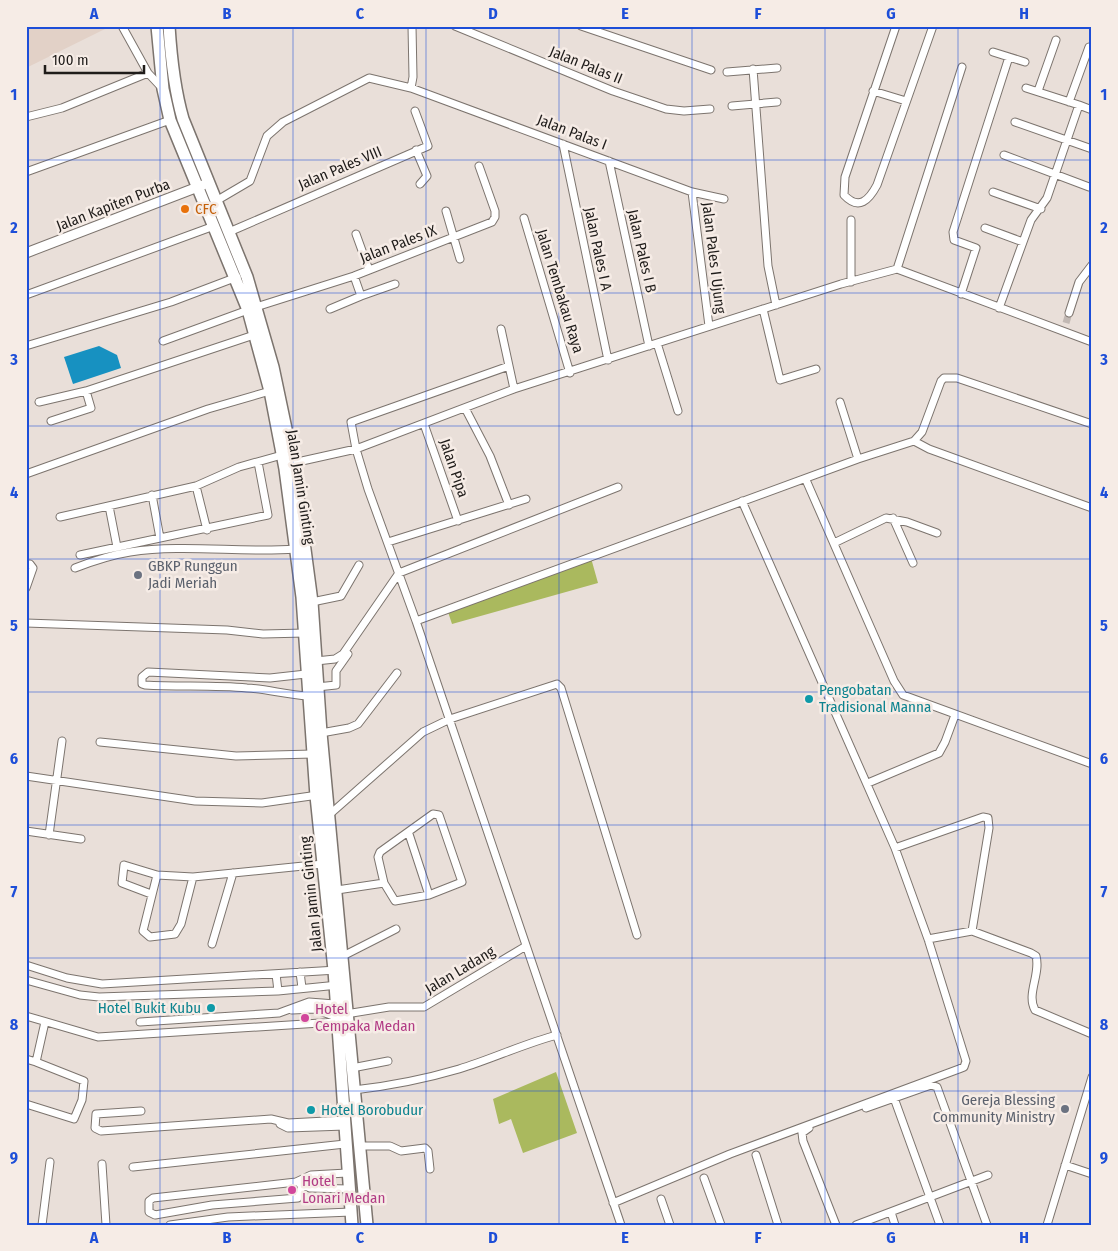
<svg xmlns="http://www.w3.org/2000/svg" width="1118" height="1251" font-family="'Fira Sans Condensed',sans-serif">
  <rect width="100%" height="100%" fill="#e9dfd9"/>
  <path fill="#e2d1c7" d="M26,26H104L105,29L26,68Z"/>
  <path fill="#aab95e" d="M591,558L598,583L452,624L448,612Z
    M556,1072L577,1133L523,1153L511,1119L499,1124L493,1099Z"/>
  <path fill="#1791c1" d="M99,346L117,355L121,368L73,384L64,357Z"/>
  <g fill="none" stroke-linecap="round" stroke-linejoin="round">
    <path stroke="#c1b8b3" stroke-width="7" stroke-dasharray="7 3.5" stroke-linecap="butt" d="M1066,323L1069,313"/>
    <g stroke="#7c746e" stroke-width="9">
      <path id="minor" d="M122,26L148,73L163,89
        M455,26L613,91L666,109L684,111L710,109
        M581,26L711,70
        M896,26L845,177L844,195C859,211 869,200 877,185L933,26
        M993,52L1025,62
        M753,69L768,266L776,305
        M727,72L777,68
        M411,88L692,192L724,199
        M1026,88L1079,105
        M873,91L906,101
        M1038,91L1056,40
        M1069,102L1089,47
        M732,106L777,102
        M26,117L62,108L148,73
        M1015,122L1092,149
        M563,144L608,360
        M416,150L427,176L420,184
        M1004,155L1089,187
        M609,161L649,346
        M26,172L170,120
        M692,192L709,326
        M993,192L1041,209
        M216,201L250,181L267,136L283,122L369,78L411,88L413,77L412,26
        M446,211L460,259
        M524,218L570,373
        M851,220V282
        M985,228L1023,242
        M229,232L428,146L415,111
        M356,234L369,270
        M897,269L962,67
        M961,294L976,248L954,240L953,232L1009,57
        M26,295L214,226
        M361,296L395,284
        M256,307L354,276L492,222L495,217V211L479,166
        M999,308L1031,220L1047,198L1079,105L1092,110
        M330,309L361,296L354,276
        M763,309L780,380L816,369
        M1069,313L1079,282L1092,265
        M501,329L514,389
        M163,341L248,310
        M657,343L678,411
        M29,345L171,302L237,277
        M39,402L86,391L254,335
        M840,402L858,459
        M465,408L490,456L509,505
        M51,421L91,408L86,391
        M424,424L458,521
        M914,441L929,449L1092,508
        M293,463L356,449L514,389L841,284L897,269L1092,342
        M26,474L208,409L270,391
        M806,480L894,681L903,695L1092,764
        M196,486L207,530
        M152,495L160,538
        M109,506L117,547
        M60,517L196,486L239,467L282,455
        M893,518L913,563
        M388,542L526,499
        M834,543L886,518L907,522L937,533
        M80,555L268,515L258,462
        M26,564H30L33,568L26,588
        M75,568C93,561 111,555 130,552C184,544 241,553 295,549
        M312,602L341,596L359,565
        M416,621L368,489L356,449L351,422L509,366
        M26,623L227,630L263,634L305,633
        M316,661L335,659L343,654L399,573L618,487
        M306,674L270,678L148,672L142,677V684L145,685C179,687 213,685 247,688C268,689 286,695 308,696
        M317,687L336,685V671L348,654
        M321,733L349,728L358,724L397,673
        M100,742L236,756L313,754
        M26,776L195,801L262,803L318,795
        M868,783L939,753L945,742L955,715
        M329,815L423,732L450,719L557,684L561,688L637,935
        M26,831L81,839
        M409,834L429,895
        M49,835L62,741
        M895,848L983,817L988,818L989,828L972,931
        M193,877L323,864
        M337,890L384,883L378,857L380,852L433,814L439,815L462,882L429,895L395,901L384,883
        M151,894L122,883L124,865L157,875L193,877L181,924L175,934L150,937L143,931L157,875
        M928,939L972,931L1031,953L1036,956C1041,974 1026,994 1035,1010L1092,1034
        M212,944L233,873
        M341,957L396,929
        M26,965L67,978L102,984L337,970
        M300,972L302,988
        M276,974L278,991
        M26,980L80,995L99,997L278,991L338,985
        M292,1010L314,1009L336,1017
        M346,1014L389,1007H424L526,946
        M26,1016L98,1037L336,1022
        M140,1022L279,1013L309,1002L335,1004
        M26,1059L36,1062
        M352,1068L388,1061
        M354,1090C389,1086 425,1079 459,1069C492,1059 523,1044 557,1035
        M894,1098L940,1225
        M26,1104L74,1119L82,1100L84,1081L36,1062L45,1022
        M866,1108L931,1085L937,1087L987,1225
        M141,1111L96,1114L95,1128L101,1131L271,1119L288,1123L345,1120
        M280,1124L288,1128L345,1126
        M809,1128L802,1133L803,1141L836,1225
        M359,1146H390L401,1151L425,1148L428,1151L430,1169
        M756,1155L778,1225
        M102,1164L106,1225
        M1065,1165L1092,1174
        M133,1167L345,1144
        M704,1178L721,1225
        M300,1184L310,1188L348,1189
        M302,1186L298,1198L212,1205L155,1215L149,1212V1201L153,1198L296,1182L311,1175L347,1173
        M661,1199L670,1225
        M613,1203L730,1154L959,1069L964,1067L966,1061L928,939L895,848L742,501
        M891,1212L895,1225
        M42,1225L50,1162
        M170,1225L228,1217L351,1212
        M621,1225L416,621L858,459L914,441L922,432L941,381L944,378H957L1092,424
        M856,1225L988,1175
        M1047,1225L1092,1077"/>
    </g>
    <g stroke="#7c746e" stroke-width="11">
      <path id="tertiary" d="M26,253L203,185"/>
    </g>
    <g stroke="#7c746e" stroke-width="14">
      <path id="trunk" d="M157,26L163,89L170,120L248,310L270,391L285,469L302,597L316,796L334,970L352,1225
        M169,26C171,58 174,88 183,119L247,277L273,367L294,467L312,602L321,733L367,1225"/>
    </g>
    <use href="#minor" stroke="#fff" stroke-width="7"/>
    <use href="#tertiary" stroke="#fff" stroke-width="9"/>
    <use href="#trunk" stroke="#fff" stroke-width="11"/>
  </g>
  <path fill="none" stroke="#1d4ed8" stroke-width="1" stroke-opacity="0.55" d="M160,26V1225M293,26V1225M426,26V1225M559,26V1225M692,26V1225M825,26V1225M958,26V1225M26,160H1092M26,293H1092M26,426H1092M26,559H1092M26,692H1092M26,825H1092M26,958H1092M26,1091H1092"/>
  <circle fill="#e8710a" stroke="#f6ece6" stroke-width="2" cx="185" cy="209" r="5"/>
  <g fill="#6b7280" stroke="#f6ece6" stroke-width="2">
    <circle cx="138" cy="575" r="5"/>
    <circle cx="1065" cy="1109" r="5"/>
  </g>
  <g fill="#0f9aa8" stroke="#f6ece6" stroke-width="2">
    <circle cx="809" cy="699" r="5"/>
    <circle cx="211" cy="1008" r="5"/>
    <circle cx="311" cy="1110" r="5"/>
  </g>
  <g fill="#d1479c" stroke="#f6ece6" stroke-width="2">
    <circle cx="305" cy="1018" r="5"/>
    <circle cx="292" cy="1190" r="5"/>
  </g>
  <g text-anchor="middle" stroke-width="5" stroke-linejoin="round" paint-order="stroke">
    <g font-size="15" fill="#1f1c1a" stroke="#f6ece6">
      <text transform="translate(586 65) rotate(22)" y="5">Jalan Palas II</text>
      <text transform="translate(572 132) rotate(21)" y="5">Jalan Palas I</text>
      <text transform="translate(340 168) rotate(-23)" y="5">Jalan Pales VIII</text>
      <text transform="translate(113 205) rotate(-21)" y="5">Jalan Kapiten Purba</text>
      <text transform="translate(398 244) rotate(-21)" y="5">Jalan Pales IX</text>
      <text transform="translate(598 249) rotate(78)" y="5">Jalan Pales I A</text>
      <text transform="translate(642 251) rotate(77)" y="5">Jalan Pales I B</text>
      <text transform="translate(714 258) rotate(83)" y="5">Jalan Pales I Ujung</text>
      <text transform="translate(560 291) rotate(73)" y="5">Jalan Tembakau Raya</text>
      <text transform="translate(454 468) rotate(71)" y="5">Jalan Pipa</text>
      <text transform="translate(301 487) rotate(81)" y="5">Jalan Jamin Ginting</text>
      <text transform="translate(311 894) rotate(-96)" y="5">Jalan Jamin Ginting</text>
      <text transform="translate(460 970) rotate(-31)" y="5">Jalan Ladang</text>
    </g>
    <g font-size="15" fill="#c56008" stroke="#f6ece6" text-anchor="start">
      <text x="195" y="214">CFC</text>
    </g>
    <g font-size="15" fill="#5b616d" stroke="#f6ece6" text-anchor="start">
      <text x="148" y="571">GBKP Runggun<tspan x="148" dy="17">Jadi Meriah</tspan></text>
      <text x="1055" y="1105" text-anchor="end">Gereja Blessing<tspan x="1055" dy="17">Community Ministry</tspan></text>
    </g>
    <g font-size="15" fill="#0d838f" stroke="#f6ece6" text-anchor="start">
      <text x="819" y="695">Pengobatan<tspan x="819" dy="17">Tradisional Manna</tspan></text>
      <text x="201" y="1013" text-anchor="end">Hotel Bukit Kubu</text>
      <text x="321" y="1115">Hotel Borobudur</text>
    </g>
    <g font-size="15" fill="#b23c85" stroke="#f6ece6" text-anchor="start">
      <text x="315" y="1014">Hotel<tspan x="315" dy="17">Cempaka Medan</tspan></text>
      <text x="302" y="1186">Hotel<tspan x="302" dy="17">Lonari Medan</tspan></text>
    </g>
  </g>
  <rect width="1118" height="1251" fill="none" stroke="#f6ece6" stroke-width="55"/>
  <path d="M45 65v8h99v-8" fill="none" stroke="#1f1c1a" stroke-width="2.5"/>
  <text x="52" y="65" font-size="15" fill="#1f1c1a" stroke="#f6ece6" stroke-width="4" paint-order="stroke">100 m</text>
  <rect x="28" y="28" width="1062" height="1196" fill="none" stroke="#1d4ed8" stroke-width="2"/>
  <g font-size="16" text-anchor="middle" font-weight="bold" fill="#1d4ed8">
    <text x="94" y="19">A</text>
    <text x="227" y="19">B</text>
    <text x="360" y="19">C</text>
    <text x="493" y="19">D</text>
    <text x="625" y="19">E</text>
    <text x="758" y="19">F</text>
    <text x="891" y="19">G</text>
    <text x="1024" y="19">H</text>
    <text x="14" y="100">1</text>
    <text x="1104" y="100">1</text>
    <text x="14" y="233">2</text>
    <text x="1104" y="233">2</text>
    <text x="14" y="365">3</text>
    <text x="1104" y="365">3</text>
    <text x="14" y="498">4</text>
    <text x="1104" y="498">4</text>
    <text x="14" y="631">5</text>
    <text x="1104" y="631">5</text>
    <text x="14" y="764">6</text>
    <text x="1104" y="764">6</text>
    <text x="14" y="897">7</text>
    <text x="1104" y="897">7</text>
    <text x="14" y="1030">8</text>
    <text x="1104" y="1030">8</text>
    <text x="14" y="1163">9</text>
    <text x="1104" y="1163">9</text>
    <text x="94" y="1243">A</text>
    <text x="227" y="1243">B</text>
    <text x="360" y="1243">C</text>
    <text x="493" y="1243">D</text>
    <text x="625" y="1243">E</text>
    <text x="758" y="1243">F</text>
    <text x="891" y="1243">G</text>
    <text x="1024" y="1243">H</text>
  </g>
</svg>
